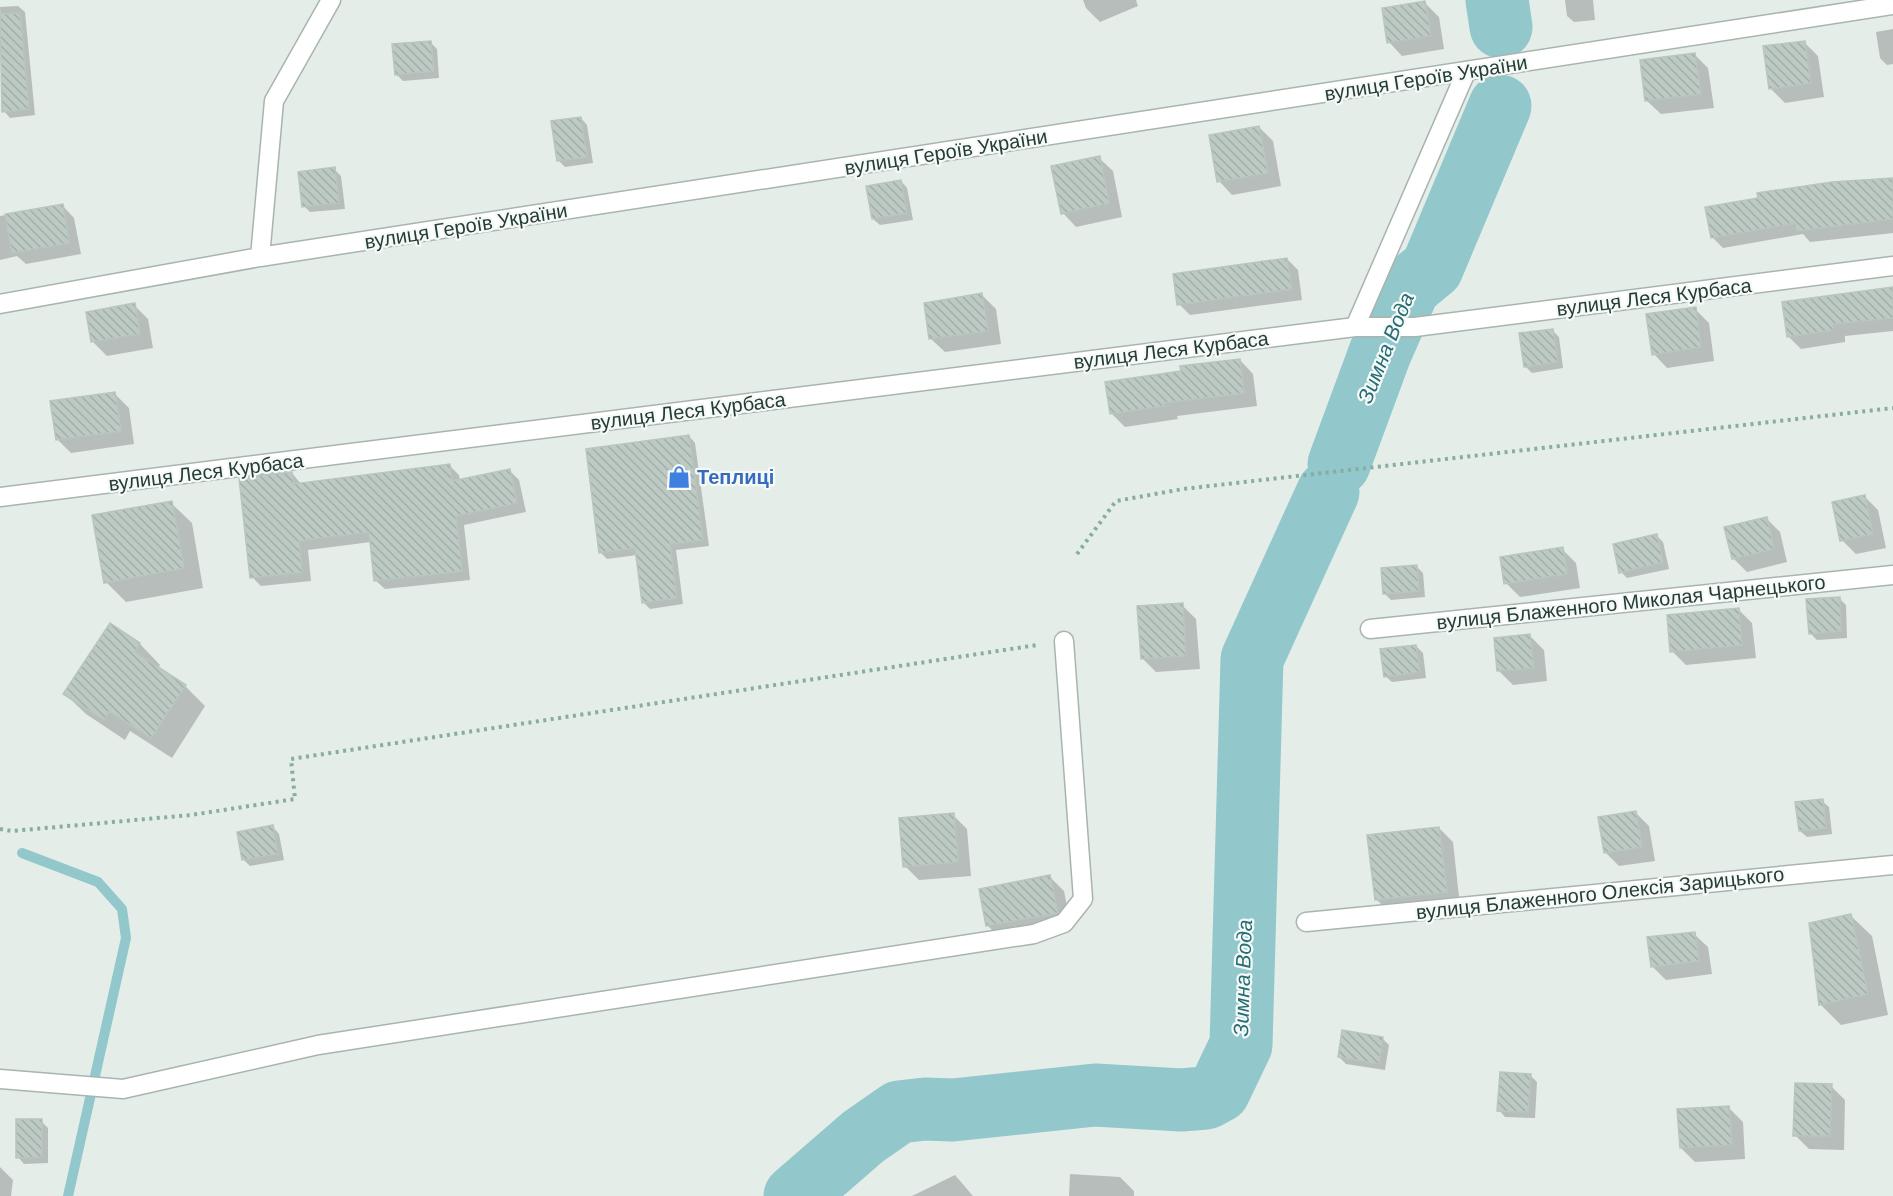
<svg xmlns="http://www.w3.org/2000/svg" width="1893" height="1196" font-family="'DM Sans',sans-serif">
  <defs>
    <pattern id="building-back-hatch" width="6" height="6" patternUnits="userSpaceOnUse" patternTransform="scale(1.5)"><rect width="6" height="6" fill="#bdcac4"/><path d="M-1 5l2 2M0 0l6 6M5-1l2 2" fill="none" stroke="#a2aea9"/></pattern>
  </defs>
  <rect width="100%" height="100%" fill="#e5ede9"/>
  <path fill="#0003" d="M1083,0H1136L1138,6L1100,22L1086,8Z
    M1565,0H1593L1595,20L1574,22L1567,16Z
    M1425,3L1439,17L1444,49L1402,56L1389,42Z
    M18,6L25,12L35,115L10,118L4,111L0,7Z
    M1893,29V64L1887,65L1880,58L1876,32Z
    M430,42L437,49L439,78L403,81L396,74Z
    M1804,42L1818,56L1824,97L1785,103L1771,89Z
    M1694,54L1708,68L1714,108L1661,114L1647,101Z
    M581,118L587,125L593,163L565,167L558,160Z
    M1259,127L1273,141L1281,186L1232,195L1219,181Z
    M1099,158L1113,171L1122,217L1076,227L1063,213Z
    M334,169L341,176L345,209L310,212L304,206Z
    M1893,178V233L1810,242L1803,234L1723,248L1712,237Z
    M901,181L907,188L913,220L880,225L873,219Z
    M62,205L74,218L81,254L26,264L17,256L0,260V216Z
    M1287,259L1298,270L1302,300L1190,315L1179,304Z
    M1893,292V331L1845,336V342L1801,349L1788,336Z
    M982,295L996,309L1001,344L945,352L931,339Z
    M134,305L148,319L153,348L107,356L93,342Z
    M1695,309L1709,323L1714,361L1667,368L1654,354Z
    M1553,331L1559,337L1563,368L1532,373L1525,366Z
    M1240,360L1253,374L1257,406L1177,416L1178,419L1125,427L1111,413Z
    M115,394L129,408L134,444L71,453L57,439Z
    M689,436L695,443L709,546L676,550L683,604L650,609L643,602L637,555L607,559L600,552Z
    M450,466L459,475L460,481L510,471L519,480L526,512L464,525L470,580L385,589L375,580L371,542L308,550L311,581L261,586L252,577L292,473L301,484Z
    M1864,496L1878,510L1886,548L1856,554L1842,540Z
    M171,503L192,523L203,588L126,602L106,582Z
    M1766,518L1780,532L1787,562L1747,572L1733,558Z
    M1656,535L1663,542L1669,569L1627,578L1621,572Z
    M1562,549L1576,563L1580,588L1520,597L1506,583Z
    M1416,566L1423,573L1425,597L1391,600L1384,593Z
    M1839,598L1846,605L1847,638L1817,640L1810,633Z
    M1182,605L1196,619L1200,669L1156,672L1142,658Z
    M1738,609L1752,623L1756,658L1686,665L1672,651Z
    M110,625L140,644L160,665L158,668L185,686L205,706L172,758L130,731L125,740L86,714L65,694Z
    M1530,636L1544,650L1547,681L1513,685L1499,671Z
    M1416,646L1423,653L1426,678L1392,682L1385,676Z
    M1822,801L1829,807L1832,834L1807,837L1800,831Z
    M1635,812L1649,826L1655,861L1619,866L1605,852Z
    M953,815L967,829L971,876L919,880L905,866Z
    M273,827L279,834L284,860L250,866L243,859Z
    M1439,828L1453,842L1460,906L1390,913L1376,899Z
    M1050,877L1064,891L1071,926L1001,939L987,925Z
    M1851,916L1872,936L1888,1015L1841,1025L1820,1004Z
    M1694,934L1708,947L1712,974L1666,980L1652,966Z
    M1343,1032L1383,1039L1389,1045L1385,1070L1346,1064L1339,1057Z
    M1530,1075L1537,1082L1535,1118L1505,1117L1499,1110Z
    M1831,1086L1845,1100L1844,1150L1809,1149L1795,1135Z
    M1729,1108L1743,1122L1745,1159L1695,1162L1681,1148Z
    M41,1121L48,1128V1163L24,1164L18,1157Z
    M0,1167L13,1180L11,1196H0Z
    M1070,1174L1120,1177L1134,1191V1196H1069Z
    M955,1175L973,1196H912Z"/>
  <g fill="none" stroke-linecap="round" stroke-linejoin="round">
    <path stroke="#92c7cc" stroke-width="10" d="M22,853L98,882L122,909L126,938L68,1196"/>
    <path stroke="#92c7cc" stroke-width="63" d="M1497,0L1501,27
      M1339,464L1380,353L1409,287L1432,268L1500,106
      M795,1196L863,1137L899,1112L925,1109L953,1110L1095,1095L1181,1100L1206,1098L1219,1091L1241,1045L1252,659L1328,492"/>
  </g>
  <path fill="url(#building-back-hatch)" stroke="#b8c6bf" stroke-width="1.5" d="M1425,1L1431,36L1387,43L1382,8Z
    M20,13L29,109L2,112L0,14Z
    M431,41L434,71L395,75L392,44Z
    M1805,41L1811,83L1769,89L1763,46Z
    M1695,53L1701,94L1645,101L1640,60Z
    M581,117L587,157L557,161L551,121Z
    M1259,126L1268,173L1217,182L1209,135Z
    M1100,156L1109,203L1061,214L1051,166Z
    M335,167L339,203L302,207L298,172Z
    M1893,178V219L1797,231L1796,223L1711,238L1705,207L1758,198L1757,193L1832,182Z
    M901,180L907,213L872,219L866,186Z
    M63,204L69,243L12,253L5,214Z
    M1287,258L1292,289L1177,305L1173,274Z
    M1893,287V318L1833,324L1834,330L1787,337L1782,302Z
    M982,293L988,331L929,339L924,303Z
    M135,303L140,334L91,342L86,312Z
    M1696,307L1701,347L1652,355L1646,314Z
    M1553,329L1558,362L1524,367L1519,333Z
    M1240,359L1244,393L1164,403L1165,406L1110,414L1105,382L1181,371L1180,366Z
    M115,392L121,431L56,440L50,401Z
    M689,435L703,540L670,544L677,598L642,603L635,548L599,553L586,449Z
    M450,464L452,481L510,469L517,503L456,516L462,571L374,581L369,532L299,541L302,572L250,578L239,478L292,472L294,484Z
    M1865,495L1873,534L1840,541L1832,502Z
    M172,501L184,568L104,583L92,515Z
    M1767,517L1774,549L1732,559L1724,527Z
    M1657,534L1663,562L1619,573L1613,544Z
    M1563,547L1567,574L1504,584L1500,557Z
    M1417,565L1419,591L1383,594L1381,568Z
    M1840,597L1841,631L1809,634L1806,599Z
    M1183,603L1186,656L1141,659L1137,606Z
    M1739,608L1742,645L1670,652L1667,615Z
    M110,623L140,643L135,652L186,685L151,738L109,711L104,720L63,694Z
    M1530,634L1534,668L1497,671L1494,638Z
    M1416,645L1420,672L1384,677L1380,649Z
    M1823,799L1826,828L1799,831L1795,802Z
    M1636,811L1642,847L1604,853L1598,817Z
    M954,813L958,862L903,867L899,818Z
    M273,825L278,854L242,860L237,832Z
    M1439,827L1447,892L1375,900L1367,835Z
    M1050,875L1058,913L986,926L979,889Z
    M1851,914L1868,994L1819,1005L1809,923Z
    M1695,932L1699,961L1651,967L1647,937Z
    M1342,1030L1383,1037L1379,1064L1338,1057Z
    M1500,1072L1531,1074L1528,1112L1497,1111Z
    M1795,1083L1832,1084L1830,1136H1793Z
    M1729,1106L1732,1145L1680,1148L1677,1109Z
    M16,1119H42V1157L16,1158Z"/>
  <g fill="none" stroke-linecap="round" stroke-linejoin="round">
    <g stroke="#a8b5af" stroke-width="21">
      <path id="minor" d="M260,257L274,101L331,0
        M0,304L260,257L1893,5
        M1355,327L1466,72
        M0,497L1355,327H1415L1893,266
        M1370,629L1893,575
        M1306,922L1893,865
        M0,1079L123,1089L318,1045L1034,934L1064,923L1083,899L1064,641"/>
    </g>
    <path stroke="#88ad9f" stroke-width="4" stroke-dasharray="3 4.5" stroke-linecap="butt" d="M1077,554L1116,501L1183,489L1893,408
      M0,829L12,831L191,815L295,799L291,759L1037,645"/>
    <use href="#minor" stroke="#fff" stroke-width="18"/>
  </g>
  <defs>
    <g id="shop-bare" transform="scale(1.8)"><path d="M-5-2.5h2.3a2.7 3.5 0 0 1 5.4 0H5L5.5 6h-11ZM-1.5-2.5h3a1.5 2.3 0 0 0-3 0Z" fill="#3f7fe0" stroke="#f5f9f7" stroke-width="2.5" paint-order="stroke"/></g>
  </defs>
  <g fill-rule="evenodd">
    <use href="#shop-bare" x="679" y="477"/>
  </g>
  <g text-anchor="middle" stroke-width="4.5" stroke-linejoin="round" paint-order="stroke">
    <g font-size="20" fill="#263d35" stroke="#f5f9f7">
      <text transform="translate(1426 78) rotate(-9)" y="7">вулиця Героїв України</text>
      <text transform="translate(946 152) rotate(-9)" y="7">вулиця Героїв України</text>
      <text transform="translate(466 226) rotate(-9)" y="7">вулиця Героїв України</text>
      <text transform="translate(1654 297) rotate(-7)" y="7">вулиця Леся Курбаса</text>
      <text transform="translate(1171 350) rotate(-7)" y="7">вулиця Леся Курбаса</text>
      <text transform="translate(688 411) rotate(-7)" y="7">вулиця Леся Курбаса</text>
      <text transform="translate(206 472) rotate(-7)" y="7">вулиця Леся Курбаса</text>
      <text transform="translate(1631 602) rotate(-6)" y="7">вулиця Блаженного Миколая Чарнецького</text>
      <text transform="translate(1600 893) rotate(-6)" y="7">вулиця Блаженного Олексія Зарицького</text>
    </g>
    <g font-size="20" font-weight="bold" fill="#366cbe" stroke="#f5f9f7" text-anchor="start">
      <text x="697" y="484">Теплиці</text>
    </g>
    <g font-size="21" font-style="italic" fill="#256c74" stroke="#f5f9f7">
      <text transform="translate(1386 348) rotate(-68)" y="7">Зимна Вода</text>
      <text transform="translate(1243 978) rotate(-88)" y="7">Зимна Вода</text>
    </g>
  </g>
</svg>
